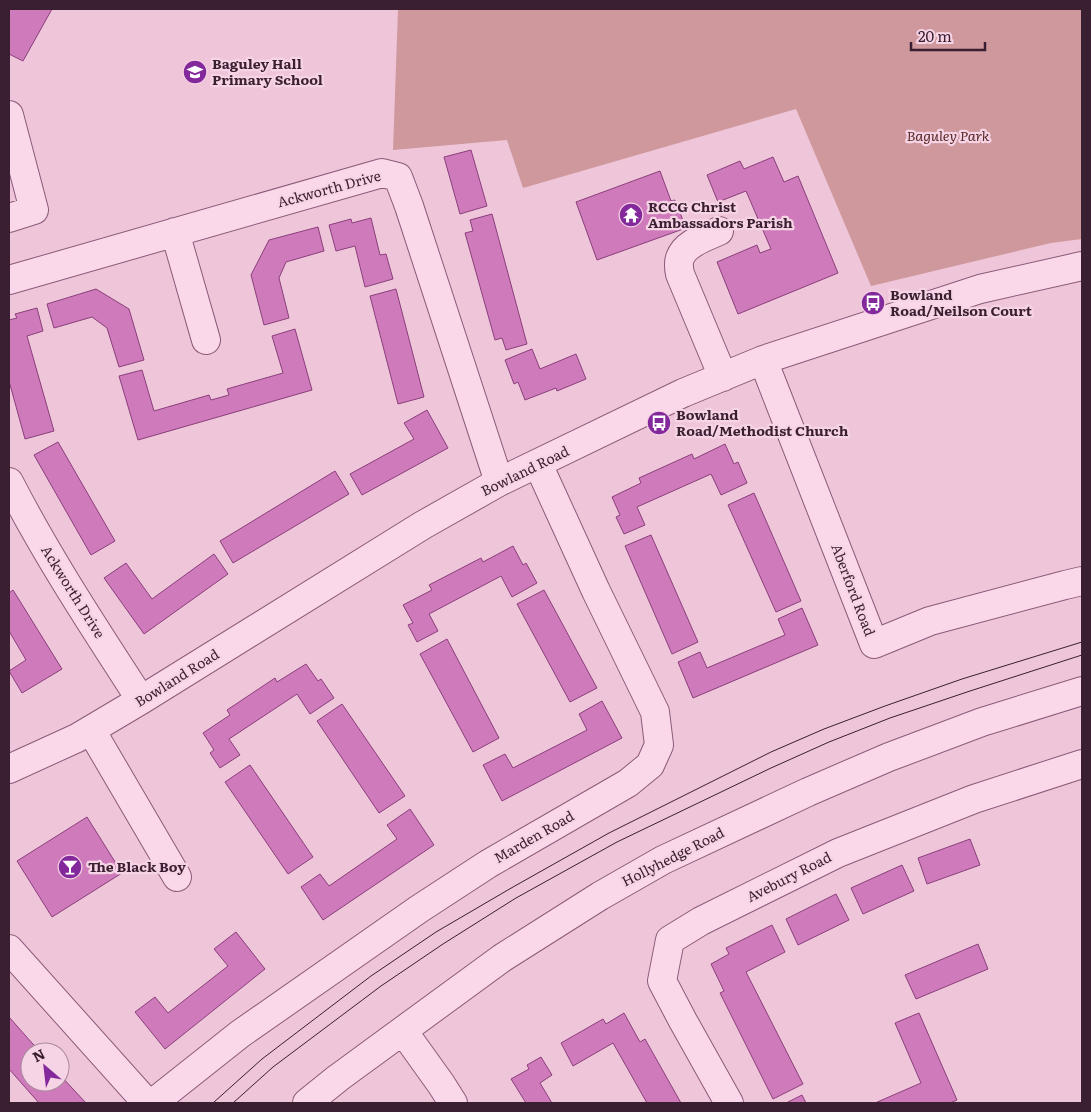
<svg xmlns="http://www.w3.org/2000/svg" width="1091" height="1112" font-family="Literata,serif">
  <rect width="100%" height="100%" fill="#efc5d9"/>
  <path fill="#ce989c" d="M398,9H1082V239L1051,243L871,286L796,109L523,188L507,140L393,150Z"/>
  <path fill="#ce7abb" stroke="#8a3f7b" d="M9,9H52L23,61L9,54Z
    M471,150L487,206L460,214L444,157Z
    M773,157L784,182L798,176L838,273L738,314L717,262L757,245L760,253L771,249L746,191L718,202L707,175L740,161L744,169Z
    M660,171L671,201L675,200L686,228L597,260L576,202Z
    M492,214L527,344L506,350L502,338L495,340L465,233L473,231L470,220Z
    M371,218L380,255L386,254L393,279L365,287L355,246L336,251L329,225L351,219L352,223Z
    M318,227L324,251L286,262L279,278L289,318L264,325L251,275L269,240Z
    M96,289L129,309L144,360L119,367L107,328L92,317L54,328L47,304Z
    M396,289L424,397L398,404L370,296Z
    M37,308L43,331L27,336L54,431L25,439L9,381V320L17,318L15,314Z
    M295,329L312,390L138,440L119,376L142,370L154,411L209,395L211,400L229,395L227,389L283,373L272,336Z
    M532,349L540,369L576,354L586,379L557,391L556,388L525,400L518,382L514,384L505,360Z
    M427,410L448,448L362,495L350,474L414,439L404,423Z
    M58,442L115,541L91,555L34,455Z
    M725,444L734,464L738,462L747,483L721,495L711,474L637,507L645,525L624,534L616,517L620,515L612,497L641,483L639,478L692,454L694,459Z
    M335,471L349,494L233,563L220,541Z
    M754,493L801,601L776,612L728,505Z
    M651,535L698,642L672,654L625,546Z
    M513,546L523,565L526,563L537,583L512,597L501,576L429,614L438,631L417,642L408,625L413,623L403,605L432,590L429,585L481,558L483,562Z
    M214,554L228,574L144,634L104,578L126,563L152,599Z
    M13,590L62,669L22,693L9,671L26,660L9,631V593Z
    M544,590L597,688L570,702L517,604Z
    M802,608L818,645L693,698L678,662L700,652L707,668L785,635L778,619Z
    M447,639L499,738L473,752L420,654Z
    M306,664L318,681L321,679L334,698L310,714L297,694L229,739L240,755L220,768L210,753L214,750L203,733L230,715L227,710L275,678L277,682Z
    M602,701L622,738L502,801L483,765L505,754L513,768L587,730L579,714Z
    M342,704L405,796L379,813L317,721Z
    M250,765L313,857L288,874L225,782Z
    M410,809L434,845L323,920L301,887L320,874L329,886L397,839L387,825Z
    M87,817L122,873L52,917L17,861Z
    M970,839L980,865L927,884L918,858Z
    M902,865L914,891L863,914L851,888Z
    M836,894L849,920L798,945L786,919Z
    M772,925L785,952L746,972L803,1084L773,1099L720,993L724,991L711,964L729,954L726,948Z
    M236,932L265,969L165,1049L135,1012L155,997L168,1013L228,966L214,949Z
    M978,944L988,969L916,999L905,975Z
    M624,1013L640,1042L645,1039L681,1103H647L613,1043L573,1066L561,1043L603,1019L606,1024Z
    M919,1013L957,1100L950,1103H875L921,1083L895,1023Z
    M9,1017L40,1052H30V1082H60V1075L86,1103H39L9,1069Z
    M541,1057L552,1075L540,1083L552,1103H526L511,1079L529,1069L527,1065Z
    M802,1095L806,1103H786Z"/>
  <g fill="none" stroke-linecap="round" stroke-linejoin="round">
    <g stroke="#8b5a7a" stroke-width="30">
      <path id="minor" d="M9,115L34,210L9,218
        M719,231C706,237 685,243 680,258C678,263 679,269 680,274L723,377
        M175,232L206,340
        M9,280L382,173L398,177L409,206L499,482
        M763,360L874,644L930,621L1065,585L1082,581
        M9,482C48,558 95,629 141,700
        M91,730L177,877
        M9,769L77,738L141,700L423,525L499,482L683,393L763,360L980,289L1082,266
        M9,949L147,1103
        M403,1031L441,1084L453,1103
        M153,1103L240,1034L419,909L488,864L628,783L650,765L659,745L655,712L596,591L538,464
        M307,1103L338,1078L502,958L600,896L663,860L808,792L889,757L982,722L1082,691
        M729,1103L683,1021L662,981L670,940L701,921L838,853L974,799L1082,764"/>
    </g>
    <use href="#minor" stroke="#fad8e9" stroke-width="28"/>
    <path stroke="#3a1e32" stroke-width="1" d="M213,1103L262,1059L371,976L436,932L513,887L609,833L771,752L824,729L885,706L962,679L1082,642
      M233,1103L273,1067L381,986L443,944L516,898L617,842L771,768L829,742L890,718L970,691L1082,655"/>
  </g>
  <defs>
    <g id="school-disc" transform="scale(1.25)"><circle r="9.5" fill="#84299b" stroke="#f6d4e5"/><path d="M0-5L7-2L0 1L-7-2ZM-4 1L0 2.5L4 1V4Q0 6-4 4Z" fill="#fff"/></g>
    <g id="temple-disc" transform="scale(1.25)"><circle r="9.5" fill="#84299b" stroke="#f6d4e5"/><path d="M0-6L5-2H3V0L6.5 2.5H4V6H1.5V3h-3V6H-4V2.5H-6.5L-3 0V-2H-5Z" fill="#fff"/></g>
    <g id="bus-disc" transform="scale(1.25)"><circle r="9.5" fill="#84299b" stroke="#f6d4e5"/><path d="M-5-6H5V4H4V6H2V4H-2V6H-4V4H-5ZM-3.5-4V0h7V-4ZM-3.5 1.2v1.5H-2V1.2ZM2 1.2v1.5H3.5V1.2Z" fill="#fff"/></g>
    <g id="bar-disc" transform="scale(1.25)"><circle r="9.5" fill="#84299b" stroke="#f6d4e5"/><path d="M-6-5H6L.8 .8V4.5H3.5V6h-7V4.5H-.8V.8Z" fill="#fff"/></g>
  </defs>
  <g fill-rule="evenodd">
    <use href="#school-disc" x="195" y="72"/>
    <use href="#temple-disc" x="631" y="215"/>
    <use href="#bus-disc" x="873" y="303"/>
    <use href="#bus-disc" x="659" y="423"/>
    <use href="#bar-disc" x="70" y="867"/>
  </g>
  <g text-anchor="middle" stroke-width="4.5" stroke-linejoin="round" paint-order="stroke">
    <g font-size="14" font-weight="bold" fill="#3a1e32" stroke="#f6d4e5" text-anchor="start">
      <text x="212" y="69">Baguley Hall<tspan x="212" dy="16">Primary School</tspan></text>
      <text x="648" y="212">RCCG Christ<tspan x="648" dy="16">Ambassadors Parish</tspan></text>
      <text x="890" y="300">Bowland<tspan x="890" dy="16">Road/Neilson Court</tspan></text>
      <text x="676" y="420">Bowland<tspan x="676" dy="16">Road/Methodist Church</tspan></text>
      <text x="88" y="872">The Black Boy</text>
    </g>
    <g font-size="14" font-style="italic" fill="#572825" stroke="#f6d4e5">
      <text x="948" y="141">Baguley Park</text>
    </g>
    <g font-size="14" fill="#3a1e32" stroke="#f6d4e5">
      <text transform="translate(329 189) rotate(-15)" y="5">Ackworth Drive</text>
      <text transform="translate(525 471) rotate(-26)" y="5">Bowland Road</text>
      <text transform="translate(853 590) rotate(69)" y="5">Aberford Road</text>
      <text transform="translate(73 592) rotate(58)" y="5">Ackworth Drive</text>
      <text transform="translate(177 678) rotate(-32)" y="5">Bowland Road</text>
      <text transform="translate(534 837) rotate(-30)" y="5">Marden Road</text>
      <text transform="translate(673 857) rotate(-27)" y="5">Hollyhedge Road</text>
      <text transform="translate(789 877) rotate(-27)" y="5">Avebury Road</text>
    </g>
  </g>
  <rect width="1091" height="1112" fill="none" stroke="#3a1e32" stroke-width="20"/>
  <g transform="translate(45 1067) rotate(332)"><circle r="24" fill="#f6d4e5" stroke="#ab8b9d"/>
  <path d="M0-4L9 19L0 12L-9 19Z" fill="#84299b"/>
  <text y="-8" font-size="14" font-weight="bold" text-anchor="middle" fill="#3a1e32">N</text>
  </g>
  <path d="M911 42v8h74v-8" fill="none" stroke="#3a1e32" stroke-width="2.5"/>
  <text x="918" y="42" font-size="15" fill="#3a1e32" stroke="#f6d4e5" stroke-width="4" paint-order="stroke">20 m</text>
</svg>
